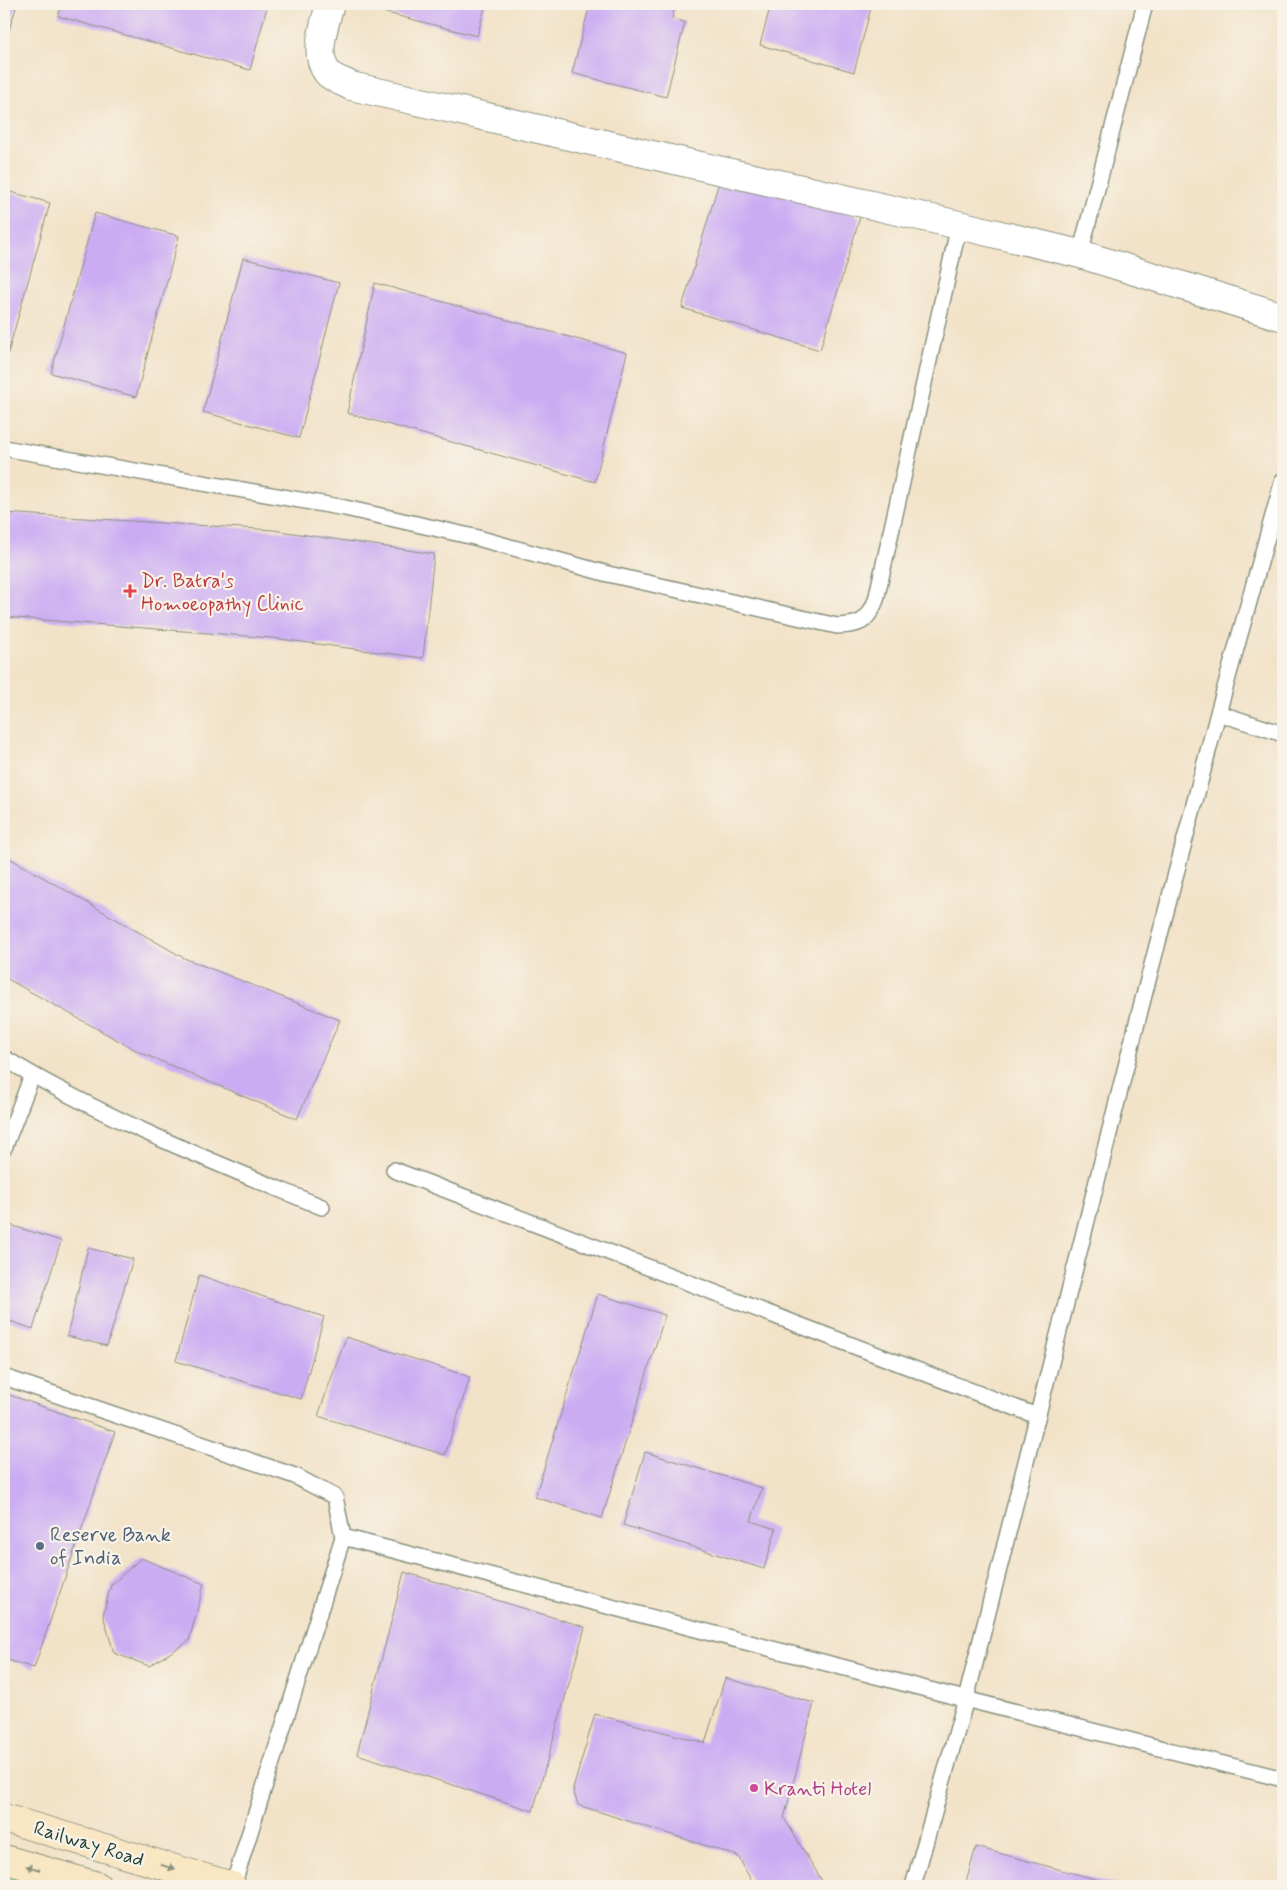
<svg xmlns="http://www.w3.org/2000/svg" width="1287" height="1890" font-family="Mynerve,sans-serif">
  <defs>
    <pattern id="park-crowns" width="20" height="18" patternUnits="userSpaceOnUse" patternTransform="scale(1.25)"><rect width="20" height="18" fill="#8ee0a0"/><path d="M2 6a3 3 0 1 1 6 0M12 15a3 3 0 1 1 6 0" fill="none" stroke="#7ac18a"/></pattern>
  </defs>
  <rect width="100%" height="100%" fill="#f7f3e8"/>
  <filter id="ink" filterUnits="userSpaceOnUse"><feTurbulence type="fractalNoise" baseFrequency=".02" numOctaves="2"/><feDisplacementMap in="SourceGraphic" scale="10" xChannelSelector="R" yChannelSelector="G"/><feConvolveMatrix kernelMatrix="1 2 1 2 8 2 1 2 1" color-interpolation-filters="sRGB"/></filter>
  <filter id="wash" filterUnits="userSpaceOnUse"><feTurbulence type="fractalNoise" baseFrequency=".0096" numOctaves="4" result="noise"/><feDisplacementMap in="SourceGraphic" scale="20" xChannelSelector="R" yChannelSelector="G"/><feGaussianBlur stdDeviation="1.12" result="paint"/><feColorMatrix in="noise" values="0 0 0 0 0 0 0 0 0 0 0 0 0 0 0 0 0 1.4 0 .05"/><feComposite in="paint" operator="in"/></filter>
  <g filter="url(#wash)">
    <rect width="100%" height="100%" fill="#f2e2c7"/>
    <path fill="url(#park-crowns)" stroke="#568e6a" d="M4,1873L53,1886H4Z"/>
    <g id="blocks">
      <path fill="#cbacf3" d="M4,4H17L4,47Z
        M62,4H268L250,70L58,16Z
        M380,4H486L477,36L379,11Z
        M590,4H676L672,19L685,22L666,97L572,73Z
        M771,4H872L854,72L760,45Z
        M721,175L860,217L820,350L682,308Z
        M4,190L50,203L4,367Z
        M95,213L179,236L136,397L51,373Z
        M243,258L339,283L299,438L203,412Z
        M375,283L627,353L595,482L347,413Z
        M4,513L273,530L434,554L423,658L272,638L4,617Z
        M4,855L184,958L340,1020L297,1119L139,1052L4,977Z
        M4,1223L61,1241L33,1329L4,1319Z
        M88,1248L133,1259L107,1346L67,1336Z
        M199,1275L324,1317L301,1399L176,1361Z
        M598,1294L665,1315L602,1518L535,1497Z
        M346,1337L470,1377L445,1455L318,1416Z
        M4,1393L115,1432L34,1668L4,1659Z
        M645,1452L762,1488L751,1521L776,1529L764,1569L623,1525Z
        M141,1558L204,1584L189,1641L149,1666L114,1653L103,1615L111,1585Z
        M404,1572L585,1627L533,1811L357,1754Z
        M725,1678L814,1703L784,1818L825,1886H754L738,1856L578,1805L573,1789L595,1714L705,1743Z
        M976,1847L1121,1886H965Z"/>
    </g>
  </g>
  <g filter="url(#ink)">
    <use href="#blocks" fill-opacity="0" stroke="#88907e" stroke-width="1"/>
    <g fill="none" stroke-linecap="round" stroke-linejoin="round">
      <g stroke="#88907e" stroke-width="18">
        <path id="lane" d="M1080,254L1145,4
          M4,448L345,508L474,537L608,574L837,626C860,625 867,623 876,600L959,225
          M1218,713L1283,734
          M4,1058C104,1119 214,1162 322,1207
          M4,1148L32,1076
          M394,1170L1037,1416
          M4,1377L295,1476L335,1497L343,1537L233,1886
          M343,1537L949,1695L1283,1779
          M913,1886L966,1699L1142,1003L1218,713L1283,480"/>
      </g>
      <g stroke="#88907e" stroke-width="30">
        <path id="street" d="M330,4C325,24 313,53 327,72C331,78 344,82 351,86L959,225L1080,254L1283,317"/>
      </g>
      <g stroke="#88907e" stroke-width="30">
        <path id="secondary" d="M4,1818L232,1886
          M4,1859L97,1886"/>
      </g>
      <use href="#lane" stroke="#fff" stroke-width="15"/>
      <use href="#street" stroke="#fff" stroke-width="28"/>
      <use href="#secondary" stroke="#f9e7c3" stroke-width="28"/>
    </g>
    <defs><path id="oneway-solid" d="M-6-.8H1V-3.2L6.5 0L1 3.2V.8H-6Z" transform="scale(1.25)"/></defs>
    <g fill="#8c927c">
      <use href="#oneway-solid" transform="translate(168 1867) rotate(17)"/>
      <use href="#oneway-solid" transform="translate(33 1868) rotate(-164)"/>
    </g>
  </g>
  <path fill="#e0444e" stroke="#f7f3e8" stroke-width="2" d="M127.5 583.5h5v5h5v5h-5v5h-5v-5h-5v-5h5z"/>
  <circle fill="#5c6f8a" stroke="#f7f3e8" stroke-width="2" cx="40" cy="1546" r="5"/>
  <circle fill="#d1479c" stroke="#f7f3e8" stroke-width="2" cx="754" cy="1788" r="5"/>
  <g text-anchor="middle" stroke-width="4.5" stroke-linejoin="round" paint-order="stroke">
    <g font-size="20" fill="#be3a42" stroke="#f7f3e8" text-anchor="start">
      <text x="141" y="587">Dr. Batra's<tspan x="141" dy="23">Homoeopathy Clinic</tspan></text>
    </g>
    <g font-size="20" fill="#4e5e75" stroke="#f7f3e8" text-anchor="start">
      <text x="50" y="1541">Reserve Bank<tspan x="50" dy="23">of India</tspan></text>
    </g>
    <g font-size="20" fill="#b23c85" stroke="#f7f3e8" text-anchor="start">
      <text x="764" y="1795">Kranti Hotel</text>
    </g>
    <g font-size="20" fill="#1f3d34" stroke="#f7f3e8">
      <text transform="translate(89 1843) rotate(17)" y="7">Railway Road</text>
    </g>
  </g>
  <rect width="1287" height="1890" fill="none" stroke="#f7f3e8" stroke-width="20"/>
</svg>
